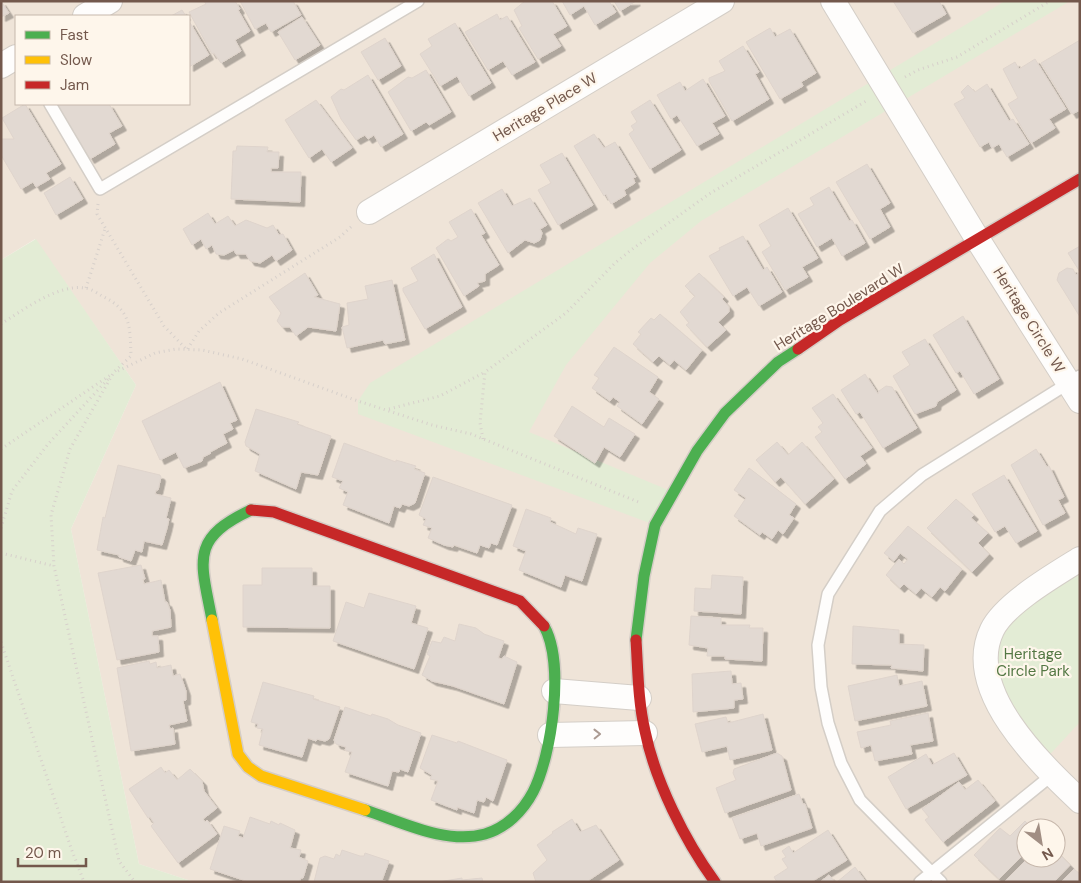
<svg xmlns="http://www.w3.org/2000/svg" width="1081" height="883" font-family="'DM Sans',sans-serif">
  <defs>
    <filter id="shadow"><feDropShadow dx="4.5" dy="4.5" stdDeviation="0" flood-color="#0004"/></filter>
  </defs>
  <rect width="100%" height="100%" fill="#f6f1ea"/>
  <path fill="#efe4d8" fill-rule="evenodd" d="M1,1H1080V882H194L139,864L71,529L136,385L35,239L1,260ZM16,16H189V104H16ZM1026,828H1056V858H1026Z"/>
  <path fill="#e3ecd5" d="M1005,1H1070L701,221L650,263L566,365L529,432L673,492L655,525L358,414V401L370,383Z
    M36,239L136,385L71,529L139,864L194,882H1V260Z
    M1080,559V722L1041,764L1001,708L992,629Z"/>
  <path fill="#e2d9d2" stroke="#dfd4cc" filter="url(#shadow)" d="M1,1L9,13L1,17Z
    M204,1H235L240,9L238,10L250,31L235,40L241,51L221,63L214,53L212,54L189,12L206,4Z
    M240,1H293L301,15L271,32L266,23L255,29Z
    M525,1H552L567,26L553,34L561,46L538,59L519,28L522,26L514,10Z
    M562,1H609L616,12L595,25L584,6L570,15Z
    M614,1H636L620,11Z
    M893,1H939L946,14L913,33Z
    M182,10L186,16H171Z
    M497,14L500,20L507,16L535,62L512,75L503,61L488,70L465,32Z
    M302,17L320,45L295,60L278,32Z
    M189,21L209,55L189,67Z
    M455,23L491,83L469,96L457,76L440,86L420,54L432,46L428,39Z
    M770,28L775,37L790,29L816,73L801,82L803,86L780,99L746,42Z
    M385,38L401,66L378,80L361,52Z
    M1080,40V110L1072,114L1041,63Z
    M743,46L759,72L755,74L769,99L732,121L709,81V78L725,71L719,61Z
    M1035,59L1066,109L1049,119L1055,128L1031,143L1008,104L1018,98L1003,69L1015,62L1019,69Z
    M426,70L451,112L429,125L426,122L411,131L388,92L408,77L412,78Z
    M368,75L403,134L381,147L374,135L368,139L365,135L356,140L341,119L331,97L341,89L344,90Z
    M703,79L725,116L712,123L719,134L697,146L677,115L671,119L657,95L680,82L685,91Z
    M987,84L1009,121L1013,119L1029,144L1007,157L999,144L992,148L989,142L980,147L954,104L965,98L961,92L968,85L975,92Z
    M316,100L352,148L331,162L322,149L309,158L285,120Z
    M650,100L681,150L650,169L629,134L634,130L631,126L637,122L631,112Z
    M25,104L61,164L46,173L50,179L36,187L33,182L21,189L1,155V139H14L2,118Z
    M57,104H109L122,126L109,133L115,144L90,159Z
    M594,134L604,148L615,142L636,177L633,178L635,183L624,190L626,195L611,204L606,194L604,196L574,146Z
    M237,146L268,147L267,152H279L278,168H271V172H301L300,202L231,199L233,151H236Z
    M562,153L593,205L558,225L538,190L551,183L540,165Z
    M867,164L890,203L880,209L890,227L870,239L836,182Z
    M70,177L83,199L56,215L44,193Z
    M829,187L849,221L852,220L865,243L842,256L832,238L817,247L798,214L814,205L810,198Z
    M502,189L512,206L530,198L547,225L540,229L542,233L540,240L534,243L525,240L508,253L478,203Z
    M788,208L818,258L802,267L808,277L785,290L762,252L771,246L759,225Z
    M471,209L485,233L481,235L499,265L485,274V281L477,283L479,286L464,296L436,248L448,239L451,241L458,237L449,222Z
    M208,213L215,224L228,216L235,226L246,220L267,228L273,225L279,235L283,234L292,250L276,261L272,255L260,263L250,261L246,254H236L234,250L224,255L216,254L212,245L206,249L201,239L192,245L183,229Z
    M743,236L763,270L767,267L782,292L759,306L747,287L733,296L709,256L720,250L719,248Z
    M1080,246V272L1068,253Z
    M434,254L462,307L425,329L403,291V288L418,281L411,268Z
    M1067,268L1073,269L1076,275L1080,272V317L1057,280L1059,273Z
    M305,273L318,295L314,297L340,304L336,331L308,327L296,336L290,327H282L277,321L281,313L269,297Z
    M699,273L724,297L722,299L729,307V312L718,322L726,330L707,347L686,325L689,323L680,312L695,296L685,286Z
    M392,280L405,340L385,344L383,340L347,348L342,327L349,325L347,303L368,299L365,286Z
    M660,314L702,350L686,370L674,360L670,365L659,356L653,362L633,344L641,334L638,332L651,318L654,320Z
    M963,316L999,379L974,394L960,371L956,373L933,335Z
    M925,339L956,390L937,402L936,406L915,414L893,376L910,365L902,352Z
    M614,347L658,377L649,392L659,399L642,424L617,406L620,402L613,397L610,401L592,388L599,378L594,375Z
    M865,374L878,394L879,391L886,386L892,387L917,428L883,448L860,412L856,414L841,390Z
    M220,382L237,420L230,423L233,429L223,434L227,443L210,452L211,453L203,457L202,461L184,468L176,452L160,460L142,421Z
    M833,394L872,448L860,456L866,464L845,479L815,437L822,432L818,427L823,423L812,408Z
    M572,406L604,427L609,418L635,434L620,457L604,447L595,463L554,436Z
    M256,409L299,422L297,424L331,436L318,475L301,472L296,489L255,471L260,454L246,446L245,442Z
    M777,442L788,455L802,442L834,479L805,504L781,477L775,482L756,460Z
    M344,443L396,462V460L416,466L414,469L425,473L415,503L409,506L402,504L400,508L394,506L389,523L343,505L348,492L339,488L343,481L332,477Z
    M1036,449L1047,467L1049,466L1064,497L1058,500L1065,513L1043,525L1011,465Z
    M118,465L160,475L161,477L158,490H156L155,494L171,498L166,518L169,519L167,528L162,545L144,541L142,552L135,550L131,561L119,557V555L97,550L103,517L105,518Z
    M749,468L796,504L789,515L794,518L783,534L778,530L772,539L762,532L760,535L734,516L746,498L734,490Z
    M1004,475L1037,531L1016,543L1005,526L995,532L972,494Z
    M433,477L512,505L497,545L491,543L489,548L480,545L477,553L454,545L453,547L444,545L428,538L432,528L423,525L426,519L419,515Z
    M956,499L974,515L971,518L988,533L978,543L989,554L972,572L927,528Z
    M526,509L551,518L550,522L576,534L578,528L597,534L582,581L565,575L561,587L519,570L526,551L513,546Z
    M908,526L962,569L945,591L940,587L932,597L921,588L916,594L904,584L900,588L886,575L899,559L904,564L908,559L900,553L894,561L884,553Z
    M141,565L145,579H143L144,584L161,580L165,602H167L170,610L171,627L152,631V636H158L159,652L117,660L98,573Z
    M262,568H312V586H330V628L243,627V585H262Z
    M712,575L743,577L741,614L694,611L695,588L711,589Z
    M369,593L416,606L411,623L428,628L414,669L333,641L346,602L364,608Z
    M691,616L721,618V625H750L749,628H763L762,661L725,659V656H707L708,648L689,645Z
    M459,624L476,628L484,634L504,641L498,658L502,659L504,656L517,662L504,704L453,686L432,681L422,675L430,656L427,654L432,641L441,643L444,637L455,641Z
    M853,626L899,630V644L924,645L923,671L891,668L892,665L852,664Z
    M149,661L150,664L156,662L157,668L171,665L173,676L180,674L186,691V700L183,701L187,721L169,725L170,729L173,728L175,744L131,751L117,668Z
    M731,671L732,684L741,683L743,699L734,700V708L693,712L692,674Z
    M897,675L899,686L922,681L927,706L855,721L848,686Z
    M263,682L314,696L313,699L340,707L329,739L325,741L317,739L316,741L308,738L302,757L259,745L263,729L257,728L258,724L251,722Z
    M345,707L371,716L372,714L388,719L398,725L421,733L408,772L400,769L399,772L392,771L388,786L345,772L352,752L345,750L346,747L336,744L334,740Z
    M928,713L933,741L910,745L912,754L875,761L871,745L861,748L857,732L891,725L890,721Z
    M763,714L772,750L730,760L727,746L702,752L695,724L726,717L728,723Z
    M432,735L457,743L458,741L507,760L493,801L486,797L484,802L477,800L474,813L457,807V810L431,800L438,781L430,779L432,775L420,768Z
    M777,753L782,756L791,790L725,813L716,788L736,780L733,773L734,769Z
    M954,753L967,775L906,809L888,777L926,754L932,765Z
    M161,767L165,773L169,770L177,780L190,769L202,781L204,791L217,808L203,819L205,822L207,820L217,834L178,863L151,826L154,823L150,817L148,818L129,789Z
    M978,780L995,801L943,842L925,820L929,817L922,809L959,782L965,790Z
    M799,794L803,804H805L812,828L761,846L757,833L740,839L732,818Z
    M250,817L270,824L271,821L279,825L280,823L295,830L290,848L301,850L299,857L308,861L303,878H301L299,882H249L210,869L224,826L240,831L238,836L243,838Z
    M572,819L580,832L596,825L619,860L589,880V882H536L533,873L547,860L537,845L553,833L552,832Z
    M1025,821L1032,828H1026V854L1023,855L999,879L974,855L1000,828L1010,836Z
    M828,830L847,860L811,882H777L774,877L788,868L782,859L786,857L782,851L789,846L793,853Z
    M342,850L360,856H364L365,853L389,861L382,880L387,882H314L320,858L325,856L334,859L336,854L340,856Z
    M1056,851L1070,865L1054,882L1005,881L1028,858H1036L1039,861L1042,858H1056Z
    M855,867L866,882H837Z
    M1074,869L1080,874V882H1061Z
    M829,875L835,882H820Z
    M462,878V880L482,878L483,882H438Z"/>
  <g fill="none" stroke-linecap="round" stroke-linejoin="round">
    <g stroke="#d4cec7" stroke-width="14">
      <path id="lane" d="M50,104L100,189L418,1
        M920,882L1052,775
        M941,882L860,800L841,763L828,723L821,687L818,645L828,594L880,511L922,475L1080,376"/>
    </g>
    <g stroke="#d4cec7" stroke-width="26">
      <path id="street" d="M833,1L978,240L1080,401
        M85,16L110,1
        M1,66L16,57
        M369,212L722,1
        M1080,559C1056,574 1004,604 992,630C963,690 1040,763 1080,801
        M554,691L639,698
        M550,735L645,733"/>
    </g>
    <g stroke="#d5cdc6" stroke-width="14">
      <path id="fast" d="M212,620C201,561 189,539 251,510
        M636,640L644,576L655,525L697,451L725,413L778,362L798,349
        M365,810C402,822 446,845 485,834C506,828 523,811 533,792C552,755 565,663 544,626"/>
    </g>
    <g stroke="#d5cdc6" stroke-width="14">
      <path id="slow" d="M212,620L238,754L248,767L261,776L365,810"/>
    </g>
    <g stroke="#d5cdc6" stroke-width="14">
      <path id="jam" d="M798,349L840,320L1080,179
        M251,510L274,512L520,601L544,626
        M636,640C638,671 638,701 645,731C655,781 685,841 715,882"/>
    </g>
    <path stroke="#d7d0cb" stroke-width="3" stroke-dasharray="1 4" stroke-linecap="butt" d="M905,77L918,70L957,57L1050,1
      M98,204L97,214L164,326L187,350L199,331L219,313L340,237L353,225
      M86,288L105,229
      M1,324C23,310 58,284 84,288C90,288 97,293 102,296C131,310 130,326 131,356L114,372L70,449L51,515L54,566L119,861L135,882
      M118,371L155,353L176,349L202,350L242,359L358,401L432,425L471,434L641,503
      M389,409L440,396L485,372
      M483,439L480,423L485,372L566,313L615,263L631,250L709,194L868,100
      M1,449L112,374
      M1,528L12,491L48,444L110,377
      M1,553L54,566
      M1,642L71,848L84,882"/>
    <use href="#lane" stroke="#fefdfc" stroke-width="11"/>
    <use href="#street" stroke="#fefdfc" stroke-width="24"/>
    <use href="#fast" stroke="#4caf50" stroke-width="11"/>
    <use href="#slow" stroke="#ffc107" stroke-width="11"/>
    <use href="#jam" stroke="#c62828" stroke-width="11"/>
  </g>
  <defs><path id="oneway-chevron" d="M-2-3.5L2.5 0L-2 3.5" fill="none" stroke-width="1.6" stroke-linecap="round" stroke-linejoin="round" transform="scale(1.25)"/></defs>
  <use stroke="#ab9a92" href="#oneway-chevron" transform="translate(597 734) rotate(-1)"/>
  <g text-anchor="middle" stroke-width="4.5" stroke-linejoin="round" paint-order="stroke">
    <g font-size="15" fill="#73584c" stroke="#fef6eb">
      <text transform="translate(545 107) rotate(-31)" y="5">Heritage Place W</text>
      <text transform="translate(839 307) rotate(-32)" y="5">Heritage Boulevard W</text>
      <text transform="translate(1029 320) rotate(58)" y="5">Heritage Circle W</text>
    </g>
    <g font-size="15" fill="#547844" stroke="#fef6eb">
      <text x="1033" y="659">Heritage<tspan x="1033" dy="17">Circle Park</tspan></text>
    </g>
  </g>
  <rect width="1081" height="883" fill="none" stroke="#73584c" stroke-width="5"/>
  <rect x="15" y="15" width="175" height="90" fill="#fef6eb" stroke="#c6b7ab"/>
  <rect x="25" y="31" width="25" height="8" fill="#4caf50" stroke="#c6b7ab"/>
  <text x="60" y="40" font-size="15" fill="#73584c">Fast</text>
  <rect x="25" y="56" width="25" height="8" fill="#ffc107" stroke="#c6b7ab"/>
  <text x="60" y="65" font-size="15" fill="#73584c">Slow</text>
  <rect x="25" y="81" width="25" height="8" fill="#c62828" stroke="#c6b7ab"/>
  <text x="60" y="90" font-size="15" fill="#73584c">Jam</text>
  <g transform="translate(1041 843) rotate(149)"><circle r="24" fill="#fef6eb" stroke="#c6b7ab"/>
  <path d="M0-4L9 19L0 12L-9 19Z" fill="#a18e83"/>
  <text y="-8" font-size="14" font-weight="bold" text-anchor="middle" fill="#73584c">N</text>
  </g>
  <path d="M18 858v8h68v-8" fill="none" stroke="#73584c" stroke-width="2.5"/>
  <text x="25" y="858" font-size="15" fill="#73584c" stroke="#fef6eb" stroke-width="4" paint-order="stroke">20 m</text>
</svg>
